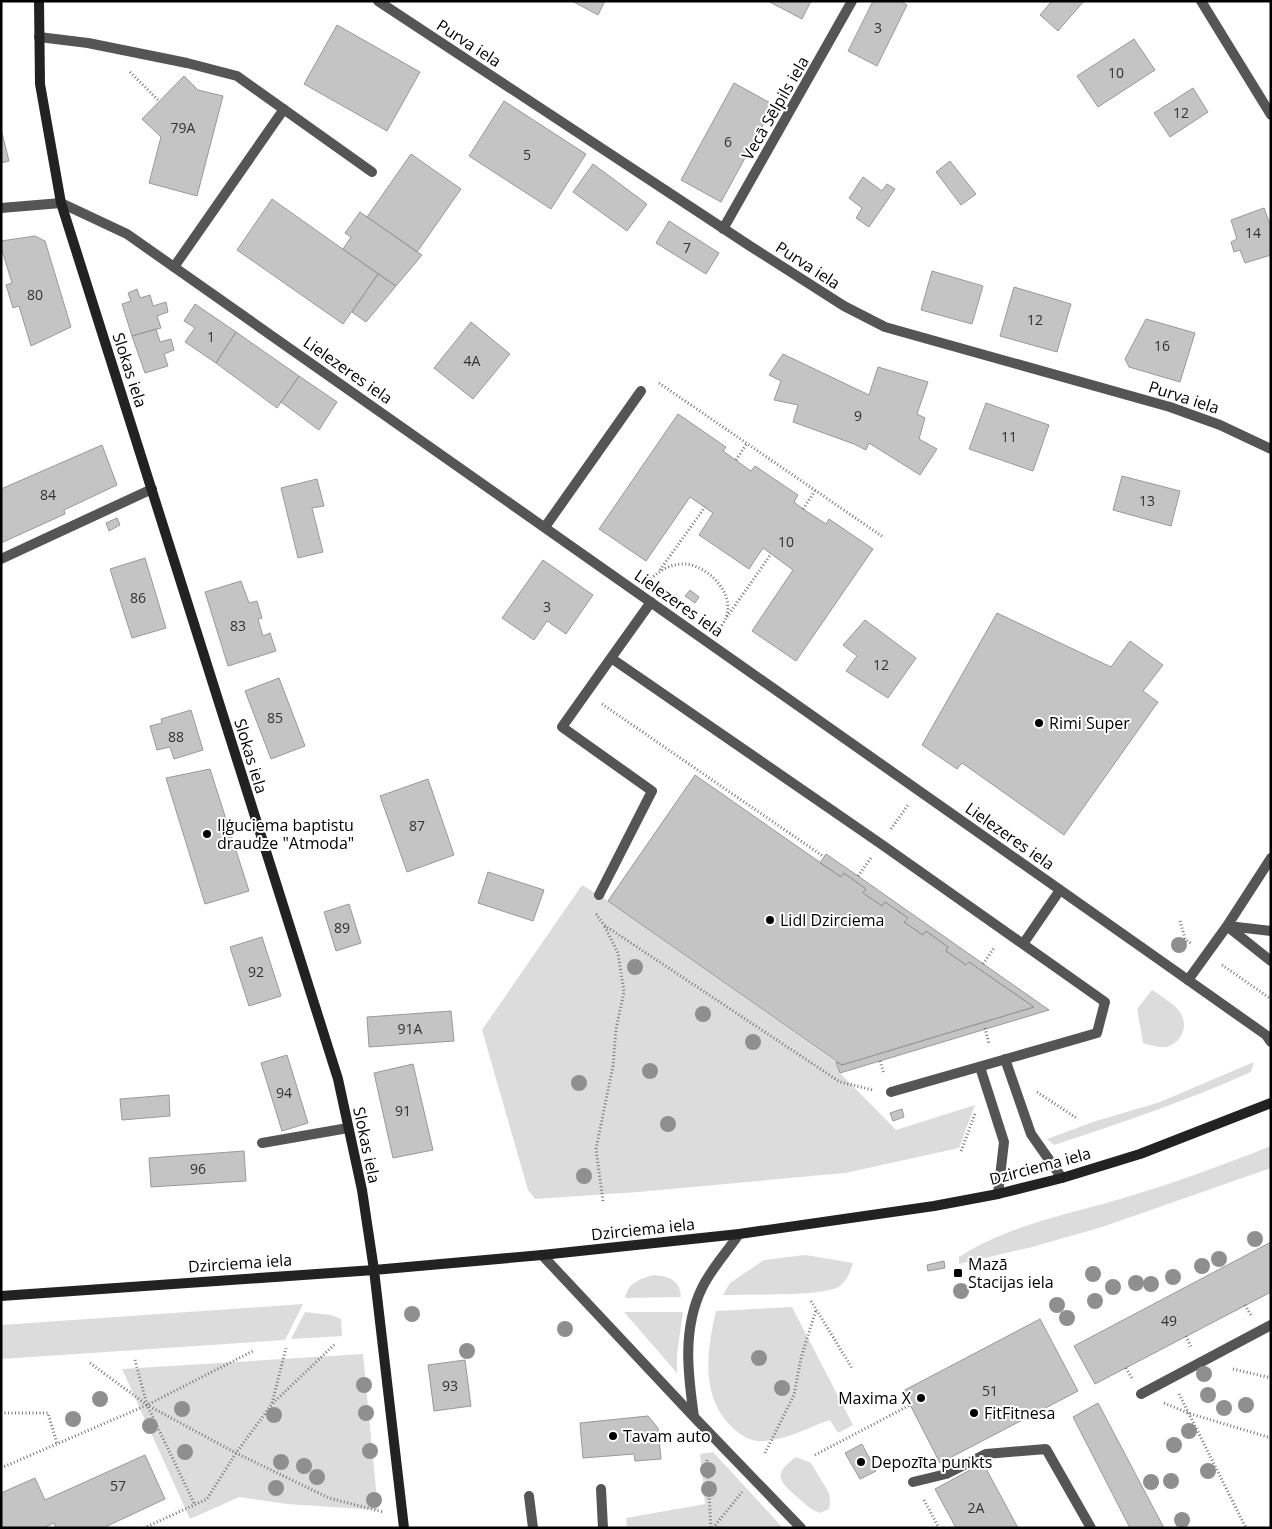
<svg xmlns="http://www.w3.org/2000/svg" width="1272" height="1529" font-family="'Open Sans',sans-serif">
  <rect width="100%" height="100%" fill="#fff"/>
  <path fill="#dcdcdc" d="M582,885L608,901L836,1062L840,1073L896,1130L975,1105L959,1148L845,1173L638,1192L535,1199L528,1190L482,1030Z
    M1152,990C1161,996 1173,1003 1180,1012C1189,1026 1182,1043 1166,1047C1160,1048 1149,1045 1143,1043L1137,1009Z
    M1254,1062L1251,1072C1187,1101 1120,1123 1054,1145L1047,1139L1093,1122L1160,1102Z
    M1271,1146V1168L1102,1227L1032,1247L959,1264V1257C1006,1226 1066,1215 1120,1199C1171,1184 1221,1166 1271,1146Z
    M805,1255L853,1263C850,1271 848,1280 840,1286C825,1297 745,1294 723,1295L730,1283L764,1260Z
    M653,1275C668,1276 680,1279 681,1297L625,1298C629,1282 638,1280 653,1275Z
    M303,1304L285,1340L1,1359V1325Z
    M792,1307L853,1425L838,1433L830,1420C809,1427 787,1440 764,1441C752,1442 743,1437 734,1429C699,1397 707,1351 716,1311Z
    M305,1312L331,1315L341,1319L342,1336L291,1339Z
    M624,1312H683L677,1353V1373Z
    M363,1354L378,1510L287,1504L239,1497L190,1519L122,1369Z
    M713,1452L783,1528H627L626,1518L705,1504L700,1454Z
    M796,1457L811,1463L829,1493L830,1502L829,1509L820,1513C811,1510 805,1504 797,1497C779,1481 772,1474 796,1457Z"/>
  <path fill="#c4c4c4" stroke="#999" d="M572,1H605L598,15Z
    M768,1H811L802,19Z
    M873,1H900L907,5L877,66L848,51Z
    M1052,1H1084L1058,31L1040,15Z
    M337,25L420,72L387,131L304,84Z
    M1134,39L1155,70L1098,107L1077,76Z
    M184,76L198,90L223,96L197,196L149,183L161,137L142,119Z
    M734,83L774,105L721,202L681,180Z
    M1193,88L1208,112L1170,137L1154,113Z
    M504,101L586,154L551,209L469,156Z
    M1,129L9,161L1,163Z
    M411,154L461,189L417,252L367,217Z
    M950,161L976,194L961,205L936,172Z
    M593,164L647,204L627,231L573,192Z
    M863,177L882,191L887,184L895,189L869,227L856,218L862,208L849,198Z
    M272,199L378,274L343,324L237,250Z
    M1264,208L1271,227V255L1245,263L1240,250L1234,252L1231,242L1237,239L1231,220Z
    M360,212L422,255L396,286L343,249L351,237L345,233Z
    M669,221L719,253L706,274L656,243Z
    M35,236L45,241L71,327L31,346L19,306L13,308L6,285L12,283L1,247V241Z
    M932,271L983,286L972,324L921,310Z
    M378,274L396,286L366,322L352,312Z
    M1014,287L1071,304L1057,352L1000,336Z
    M137,289L140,298L150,295L153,306L166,302L168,312L157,316L161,328L132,336L122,304L131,301L128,293Z
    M195,304L236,332L216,363L185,342L195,328L184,321Z
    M1146,319L1195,333L1180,382L1129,367L1125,359Z
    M471,322L510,354L473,399L434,368Z
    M156,329L160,342L171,339L174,350L164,354L168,366L145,373L132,336Z
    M236,332L299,376L277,408L216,363Z
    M783,354L869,395L878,367L928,382L917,414L925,418L919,439L937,449L920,475L869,443L866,450L854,444L793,422L798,405L774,400L781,381L769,375Z
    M299,376L337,402L319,430L281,402Z
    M986,403L1049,425L1033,471L969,449Z
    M678,414L726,447L723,451L751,471L755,466L798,495L794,502L803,509L826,524L829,519L873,549L796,661L752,631L793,570L763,548L749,569L699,535L713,513L690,497L646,561L599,529Z
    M102,445L117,485L64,510L65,514L1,543V489Z
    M1122,476L1180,491L1171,526L1113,510Z
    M317,479L324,506L312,508L323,552L298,558L281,488Z
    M117,518L120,525L109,531L106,523Z
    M145,558L166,628L132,638L110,569Z
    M543,560L593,595L566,634L547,621L534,640L502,618Z
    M241,581L249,603L257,601L262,618L258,619L263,636L270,633L276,651L228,666L205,592Z
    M690,590L699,597L695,603L685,596Z
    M997,613L1111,667L1130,641L1163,665L1143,691L1158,702L1064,835L962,763L957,769L922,745Z
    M865,620L916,658L888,698L846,671L857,656L843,645Z
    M279,678L305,746L271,759L245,691Z
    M191,710L203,750L174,759L170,747L157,750L150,726L162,723L161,719Z
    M210,769L249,891L205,904L166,778Z
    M695,775L841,877L844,873L866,889L863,893L882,906L885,902L908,918L904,922L923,935L926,931L948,947L946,951L966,965L969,962L1034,1007L842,1065L608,901Z
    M428,779L454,855L407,872L380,796Z
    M826,854L858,876L1049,1010L840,1073L836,1062L842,1065L1034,1007L969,962L966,965L946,951L948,947L926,931L923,935L904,922L908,918L885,902L882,906L863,893L866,889L844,873L841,877L820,863Z
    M488,872L544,890L533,921L478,903Z
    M349,904L361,943L336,951L324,912Z
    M262,937L281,996L249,1006L230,947Z
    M451,1011L454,1041L369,1047L367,1017Z
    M287,1055L308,1123L282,1131L261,1063Z
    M413,1064L433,1150L393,1158L374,1073Z
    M169,1095L170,1116L122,1120L120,1099Z
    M902,1109L904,1117L893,1121L890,1113Z
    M244,1151L246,1181L151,1187L149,1158Z
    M1271,1242V1292L1095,1384L1074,1346Z
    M944,1261L945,1268L928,1271L927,1265Z
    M1040,1319L1078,1391L940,1463L903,1391Z
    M465,1360L471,1406L434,1411L428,1365Z
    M1098,1403L1164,1528H1130L1073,1417Z
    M648,1416L658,1428L661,1459L635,1461L634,1454L583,1458L580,1423Z
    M862,1444L876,1471L860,1479L845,1453Z
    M145,1455L165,1499L103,1528H56L54,1523L43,1528H1V1493L35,1478L45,1500Z
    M983,1463L1018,1528H956L935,1489Z"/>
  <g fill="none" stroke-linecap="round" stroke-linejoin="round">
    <path stroke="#777" stroke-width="3" stroke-dasharray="1 2.5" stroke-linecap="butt" d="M130,72L159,101
      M659,383L883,537
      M736,460L747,443
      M803,509L815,491
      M660,570L705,507
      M651,579C660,570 672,563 686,564C709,567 735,593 726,618C725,621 722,625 720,628
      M727,617L771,554
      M602,704L824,857
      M891,829L908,805
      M858,876L871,858
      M596,914L604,925L840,1082L873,1090
      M1180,921L1185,939L1192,944
      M983,964L994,948
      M1222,965L1271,999
      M985,1028L989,1044
      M880,1061L884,1074
      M1037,1092L1078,1119
      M961,1151L975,1114
      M603,1201L596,1149L613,1066L616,1029L624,992L618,953L604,925
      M811,1301L852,1368
      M1245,1305L1251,1315
      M1186,1336L1191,1347
      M135,1360L147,1405L195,1505
      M90,1363L147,1405L236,1453L329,1498L383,1512
      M1126,1368L1132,1378
      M1233,1369L1271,1378
      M1179,1394L1246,1528
      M272,1403L286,1348
      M1164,1403L1188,1413L1271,1438
      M1,1413H48L57,1444
      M765,1453L794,1395L801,1358L816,1310
      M815,1455L910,1405
      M707,1460L711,1528
      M1,1468L147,1405L253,1351
      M924,1500L939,1528
      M144,1528L207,1499L236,1453L272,1404L335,1344
      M713,1528L742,1492"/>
    <path stroke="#555" stroke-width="10" d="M39,37L88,43L187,63L237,76L372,172
      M174,267L284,109
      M545,527L641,391
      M1,559L152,489
      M651,602L611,658L881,844L1105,1002L1097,1033L891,1092
      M599,895L652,791L562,727L611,658
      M1227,926L1271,961
      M1228,926L1271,931
      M1023,944L1060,890
      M1188,980L1227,926L1271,858
      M1005,1059L1031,1134L1062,1178
      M980,1067L1004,1142L998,1194
      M262,1143L348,1128
      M913,1482L946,1474L986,1454L1046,1449L1091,1528
      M601,1489L603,1528
      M529,1496L533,1528"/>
    <path stroke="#555" stroke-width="10" d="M378,1L750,246L844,306L885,327L1170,407L1220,425L1271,449
      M1201,1L1271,115
      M1,208L61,203L127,234L1154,956L1266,1035L1271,1042
      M723,229L852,1
      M542,1255L694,1417L801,1528
      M1141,1394L1271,1325
      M694,1417C688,1375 682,1329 702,1288C711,1269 727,1252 739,1234"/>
    <path stroke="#222" stroke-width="10" d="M39,1L40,84L61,203L338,1079L362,1190L374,1270L404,1528
      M1,1296L374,1270L542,1255L739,1234L934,1206L998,1194L1062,1178L1140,1154L1271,1103"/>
  </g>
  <g fill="#8f8f8f">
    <circle cx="1179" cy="945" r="8"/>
    <circle cx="635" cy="967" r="8"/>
    <circle cx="703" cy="1014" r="8"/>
    <circle cx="753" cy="1042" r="8"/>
    <circle cx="650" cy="1071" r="8"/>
    <circle cx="579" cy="1083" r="8"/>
    <circle cx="668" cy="1124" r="8"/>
    <circle cx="584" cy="1176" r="8"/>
    <circle cx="1255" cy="1239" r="8"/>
    <circle cx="1219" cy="1259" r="8"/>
    <circle cx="1202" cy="1266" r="8"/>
    <circle cx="1093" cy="1274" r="8"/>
    <circle cx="1173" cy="1277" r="8"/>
    <circle cx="1136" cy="1283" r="8"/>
    <circle cx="1151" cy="1284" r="8"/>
    <circle cx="1113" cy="1287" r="8"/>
    <circle cx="961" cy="1291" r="8"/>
    <circle cx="1095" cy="1301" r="8"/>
    <circle cx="1057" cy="1305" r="8"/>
    <circle cx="412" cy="1314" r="8"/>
    <circle cx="1067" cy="1318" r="8"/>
    <circle cx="565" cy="1329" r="8"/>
    <circle cx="467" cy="1351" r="8"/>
    <circle cx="759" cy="1358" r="8"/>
    <circle cx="1204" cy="1374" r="8"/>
    <circle cx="364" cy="1385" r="8"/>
    <circle cx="782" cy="1388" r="8"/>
    <circle cx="1208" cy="1395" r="8"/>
    <circle cx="100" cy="1399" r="8"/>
    <circle cx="1246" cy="1405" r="8"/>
    <circle cx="1224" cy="1408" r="8"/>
    <circle cx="182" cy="1409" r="8"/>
    <circle cx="366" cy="1413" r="8"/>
    <circle cx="274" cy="1415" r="8"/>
    <circle cx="73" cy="1419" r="8"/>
    <circle cx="150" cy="1426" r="8"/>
    <circle cx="1189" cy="1431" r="8"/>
    <circle cx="1174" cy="1445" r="8"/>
    <circle cx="370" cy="1451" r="8"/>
    <circle cx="185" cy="1452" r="8"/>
    <circle cx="281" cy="1462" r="8"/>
    <circle cx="304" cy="1466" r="8"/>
    <circle cx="708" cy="1470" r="8"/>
    <circle cx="1208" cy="1471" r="8"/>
    <circle cx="317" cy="1477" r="8"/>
    <circle cx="1171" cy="1481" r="8"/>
    <circle cx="1151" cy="1482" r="8"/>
    <circle cx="276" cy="1488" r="8"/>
    <circle cx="709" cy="1489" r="8"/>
    <circle cx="374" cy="1500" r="8"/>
    <circle cx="1182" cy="1520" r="8"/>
  </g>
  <g fill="#000" stroke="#fff" stroke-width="2">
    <circle cx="1039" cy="723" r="5"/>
    <circle cx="207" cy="834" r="5"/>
    <circle cx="770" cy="920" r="5"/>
    <rect x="953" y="1268" width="10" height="10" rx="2.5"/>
    <circle cx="921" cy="1398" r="5"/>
    <circle cx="974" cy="1413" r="5"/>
    <circle cx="613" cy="1436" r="5"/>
    <circle cx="861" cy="1462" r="5"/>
  </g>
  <g text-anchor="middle" stroke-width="4" stroke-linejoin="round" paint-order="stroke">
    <g font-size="14" fill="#313131">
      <text x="878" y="33">3</text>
      <text x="1116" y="78">10</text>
      <text x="1181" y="118">12</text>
      <text x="183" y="133">79A</text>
      <text x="728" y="147">6</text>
      <text x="527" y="160">5</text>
      <text x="1253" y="238">14</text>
      <text x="687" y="253">7</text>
      <text x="35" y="300">80</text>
      <text x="1035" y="325">12</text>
      <text x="211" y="342">1</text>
      <text x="1162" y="351">16</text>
      <text x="472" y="366">4A</text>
      <text x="858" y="421">9</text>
      <text x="1009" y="442">11</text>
      <text x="48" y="500">84</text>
      <text x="1147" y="506">13</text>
      <text x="786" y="547">10</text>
      <text x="138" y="603">86</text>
      <text x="547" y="612">3</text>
      <text x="238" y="631">83</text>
      <text x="881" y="670">12</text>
      <text x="275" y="723">85</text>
      <text x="176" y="742">88</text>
      <text x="417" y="831">87</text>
      <text x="342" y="933">89</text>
      <text x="256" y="977">92</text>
      <text x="410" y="1034">91A</text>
      <text x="284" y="1098">94</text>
      <text x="403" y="1116">91</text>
      <text x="198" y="1174">96</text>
      <text x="1169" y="1326">49</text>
      <text x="450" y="1391">93</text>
      <text x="990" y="1396">51</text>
      <text x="118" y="1491">57</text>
      <text x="976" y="1513">2A</text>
    </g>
    <g font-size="16" fill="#000" stroke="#fff">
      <text transform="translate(469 43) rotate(33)" y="6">Purva iela</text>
      <text transform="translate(775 108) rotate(-60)" y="6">Vecā Sēlpils iela</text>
      <text transform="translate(808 265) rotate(33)" y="6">Purva iela</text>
      <text transform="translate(130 370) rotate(72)" y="6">Slokas iela</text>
      <text transform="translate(348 370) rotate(35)" y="6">Lielezeres iela</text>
      <text transform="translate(1184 397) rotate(18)" y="6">Purva iela</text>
      <text transform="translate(679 603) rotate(35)" y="6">Lielezeres iela</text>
      <text transform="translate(251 756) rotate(73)" y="6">Slokas iela</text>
      <text transform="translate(1010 836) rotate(35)" y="6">Lielezeres iela</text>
      <text transform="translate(367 1145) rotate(78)" y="6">Slokas iela</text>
      <text transform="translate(1040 1166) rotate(-15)" y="6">Dzirciema iela</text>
      <text transform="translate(643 1229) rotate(-6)" y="6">Dzirciema iela</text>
      <text transform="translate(240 1263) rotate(-4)" y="6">Dzirciema iela</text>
    </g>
    <g font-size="16" fill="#000" stroke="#fff" text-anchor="start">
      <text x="1049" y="729">Rimi Super</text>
      <text x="217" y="831">Iļģuciema baptistu<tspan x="217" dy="18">draudze "Atmoda"</tspan></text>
      <text x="780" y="926">Lidl Dzirciema</text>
      <text x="968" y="1270">Mazā<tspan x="968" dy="18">Stacijas iela</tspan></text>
      <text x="911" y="1404" text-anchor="end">Maxima X</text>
      <text x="984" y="1419">FitFitnesa</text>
      <text x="623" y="1442">Tavam auto</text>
      <text x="871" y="1468">Depozīta punkts</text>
    </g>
  </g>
  <rect width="1272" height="1529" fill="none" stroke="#000000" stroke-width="5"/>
</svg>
